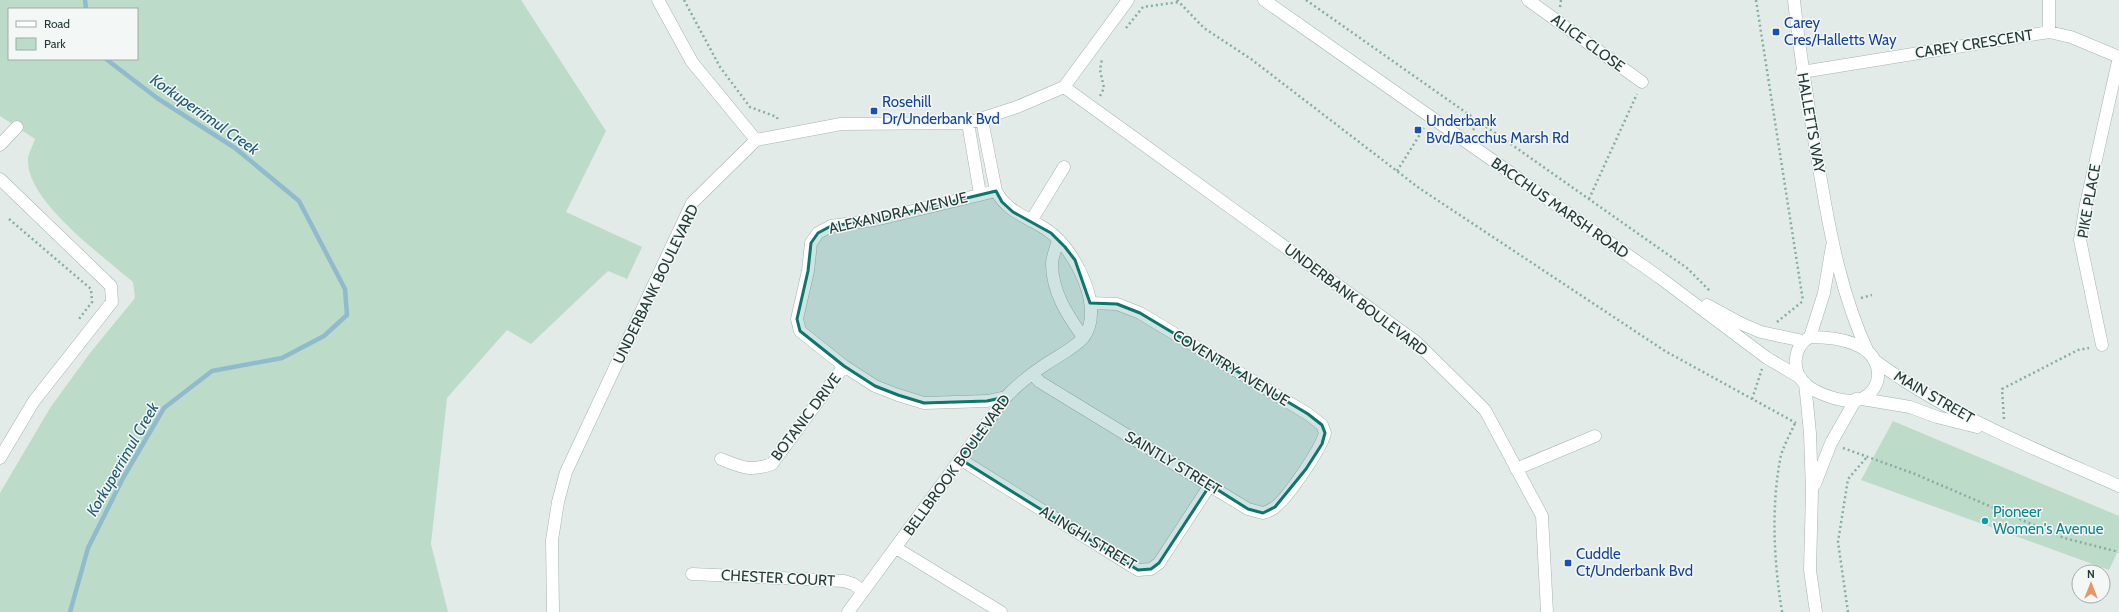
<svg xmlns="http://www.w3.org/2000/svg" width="2119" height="612" font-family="Cabin,sans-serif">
  <rect width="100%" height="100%" fill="#e3ebe9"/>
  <path fill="#bddbc9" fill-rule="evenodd" d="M0,0H521L606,131L566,212L642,247L627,279L608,271L531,344L507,330L447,398L431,544L448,612H0V493L50,408L90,353L135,298L133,282C104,257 29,203 28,162C27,155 33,146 35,139L0,116ZM9,9H137V59H9Z
    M1893,421L2119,516V549L2109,570L1861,480Z"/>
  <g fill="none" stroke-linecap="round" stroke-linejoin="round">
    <path stroke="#8fbbcc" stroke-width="4.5" d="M85,0L86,9
      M70,612L88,548L123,478L164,408L212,371L282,358L324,336L347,315L345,289L299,201L235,148L157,98L106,59"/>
    <g stroke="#a6b3b0" stroke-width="13">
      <path id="minor" d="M658,0L692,62L756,140
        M1528,0L1642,82
        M2049,0V32
        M1802,72L2049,32L2071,37L2119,57
        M1064,87L1415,341L1485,410L1542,516L1547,612
        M968,123L980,194
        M0,179L111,286L112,302L34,401L0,458
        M996,191L875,220L831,226L818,233L811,243L808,271L797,319L800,331L844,366L875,386L898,395L924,403L987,401L1006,397
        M1031,221L1064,167
        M1058,240C1056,248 1052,257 1052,264C1052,292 1068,316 1083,337
        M2102,345L2080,240L2086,204L2119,57
        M1032,374L1040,382L1248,509L1263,513C1267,512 1271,510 1274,508C1287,499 1321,449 1325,433L1322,425L1308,414L1140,313L1117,304L1090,303
        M721,459C741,467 750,472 772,464L844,366
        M960,459L1138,570L1151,569L1159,563L1210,485
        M1516,469L1595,436
        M896,548L1001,612
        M692,574L844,581L853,584L863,591
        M553,612L552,540L558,502L566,472L692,203L756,140L841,124L968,123L1017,107L1064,87L1128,0
        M848,612L1006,397C1018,384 1031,374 1046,364C1058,356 1073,349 1083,338C1106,310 1075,251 1051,233C1031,217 1009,215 996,191L982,120"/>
    </g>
    <g stroke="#a6b3b0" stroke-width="13">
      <path id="tertiary" d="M1794,0C1800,58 1810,116 1820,174C1830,234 1842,297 1868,352
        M0,145L17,127
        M1810,337L1824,293L1832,246
        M1805,383L1810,433L1812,491L1810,570L1816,612
        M1815,484L1831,443L1856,399"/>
    </g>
    <g stroke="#a2b6b2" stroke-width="13">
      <path id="secondary" d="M1264,0L1659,277L1767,358L1801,378
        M1707,305L1742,324L1761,332L1803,341
        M1810,337C1835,337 1880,342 1878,377C1877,386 1871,394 1863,398C1848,406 1817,394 1805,384C1791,371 1793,346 1810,337Z
        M1874,360C1949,415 2035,449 2119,486
        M1862,399L1910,407L1937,417L1977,427"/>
    </g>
    <path stroke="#85ada5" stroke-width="2.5" stroke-dasharray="2 3" stroke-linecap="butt" d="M684,0L720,67L750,107L777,117L778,122
      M1177,0L1204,28L1251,59L1419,188L1665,351L1796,423
      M1306,0L1687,268L1711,292
      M1756,0L1803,301
      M1560,7L1561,0
      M1126,28L1143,7L1179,2
      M1100,96L1104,88L1100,70L1102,59
      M1473,130L1479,122
      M1397,171L1424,128
      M1589,199L1637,94
      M9,219L91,289L92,302L79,319
      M1861,298L1872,295
      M1777,322L1803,301
      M1752,399L1762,369
      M2004,419L2002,389L2078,350L2089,348
      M1843,448L1915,474L2064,538L2119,552
      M1782,612C1774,562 1771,510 1780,460C1782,448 1790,435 1795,423
      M1848,612L1838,542L1848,479L1867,457"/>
    <use href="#minor" stroke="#fff" stroke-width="12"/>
    <use href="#tertiary" stroke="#fff" stroke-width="12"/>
    <use href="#secondary" stroke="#fff" stroke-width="12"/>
  </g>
  <path fill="#0f766e" fill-opacity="0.2" stroke="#0f766e" stroke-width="3" stroke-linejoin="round" d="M996,191L1002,202L1013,212L1051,233L1065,247L1075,260L1090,303L1117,304L1140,313L1308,414L1322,425L1325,433L1322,444L1306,469L1275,507L1263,513L1248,509L1210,485L1159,563L1151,569L1138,570L960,459L1006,397L987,401L924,403L898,395L875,386L844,366L800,331L797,319L808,271L811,243L818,233L831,226L875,220Z"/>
  <g fill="#1a4fb4" stroke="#f3f8f6" stroke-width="1.5">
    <rect x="1772" y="28" width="8" height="8" rx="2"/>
    <rect x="870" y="107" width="8" height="8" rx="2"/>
    <rect x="1414" y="126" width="8" height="8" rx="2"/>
    <rect x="1564" y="559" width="8" height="8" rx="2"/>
  </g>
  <circle fill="#0f9aa8" stroke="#f3f8f6" stroke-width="1.5" cx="1985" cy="521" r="4"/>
  <g text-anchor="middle" stroke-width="3" stroke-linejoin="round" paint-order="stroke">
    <g font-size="15" fill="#164399" stroke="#f3f8f6" text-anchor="start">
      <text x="1784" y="28">Carey<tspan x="1784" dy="17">Cres/Halletts Way</tspan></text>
      <text x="882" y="107">Rosehill<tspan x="882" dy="17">Dr/Underbank Bvd</tspan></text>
      <text x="1426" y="126">Underbank<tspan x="1426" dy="17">Bvd/Bacchus Marsh Rd</tspan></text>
      <text x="1576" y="559">Cuddle<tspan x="1576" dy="17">Ct/Underbank Bvd</tspan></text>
    </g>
    <g font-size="15" fill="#243b38" stroke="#f3f8f6">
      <text transform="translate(1588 43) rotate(36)" y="5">ALICE CLOSE</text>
      <text transform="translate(1974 44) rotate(-9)" y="5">CAREY CRESCENT</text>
      <text transform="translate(1811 123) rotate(80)" y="5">HALLETTS WAY</text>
      <text transform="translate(2089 201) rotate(-80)" y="5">PIKE PLACE</text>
      <text transform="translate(1560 208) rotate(35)" y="5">BACCHUS MARSH ROAD</text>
      <text transform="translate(898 213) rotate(-13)" y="5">ALEXANDRA AVENUE</text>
      <text transform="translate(656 284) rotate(-64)" y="5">UNDERBANK BOULEVARD</text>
      <text transform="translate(1356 300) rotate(37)" y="5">UNDERBANK BOULEVARD</text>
      <text transform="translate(1231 368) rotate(31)" y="5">COVENTRY AVENUE</text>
      <text transform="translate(1934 397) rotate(30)" y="5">MAIN STREET</text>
      <text transform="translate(806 417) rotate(-53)" y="5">BOTANIC DRIVE</text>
      <text transform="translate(1173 463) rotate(31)" y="5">SAINTLY STREET</text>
      <text transform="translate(957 465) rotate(-54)" y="5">BELLBROOK BOULEVARD</text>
      <text transform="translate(1088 538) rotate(31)" y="5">ALINGHI STREET</text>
      <text transform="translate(778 578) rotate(3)" y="5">CHESTER COURT</text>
    </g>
    <g font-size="15" fill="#0d838f" stroke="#f3f8f6" text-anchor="start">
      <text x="1993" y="517">Pioneer<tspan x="1993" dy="17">Women's Avenue</tspan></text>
    </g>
    <g font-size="16" font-style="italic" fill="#225b73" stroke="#f3f8f6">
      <text transform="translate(205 114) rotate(35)" y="6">Korkuperrimul Creek</text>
      <text transform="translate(122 459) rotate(-60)" y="6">Korkuperrimul Creek</text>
    </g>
  </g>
  <rect x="8" y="8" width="130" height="52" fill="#f3f8f6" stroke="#a0acaa"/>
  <rect x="16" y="21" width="20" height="6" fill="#ffffff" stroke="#a0acaa"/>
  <text x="44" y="28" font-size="12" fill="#243b38">Road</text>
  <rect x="16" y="38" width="20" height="12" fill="#bddbc9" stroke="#a0acaa"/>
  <text x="44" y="48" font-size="12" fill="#243b38">Park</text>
  <g transform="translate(2091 584)"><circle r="19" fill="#f3f8f6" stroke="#a0acaa"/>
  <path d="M0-3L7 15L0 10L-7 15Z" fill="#e89565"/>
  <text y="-6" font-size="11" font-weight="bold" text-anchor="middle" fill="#243b38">N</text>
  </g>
</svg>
